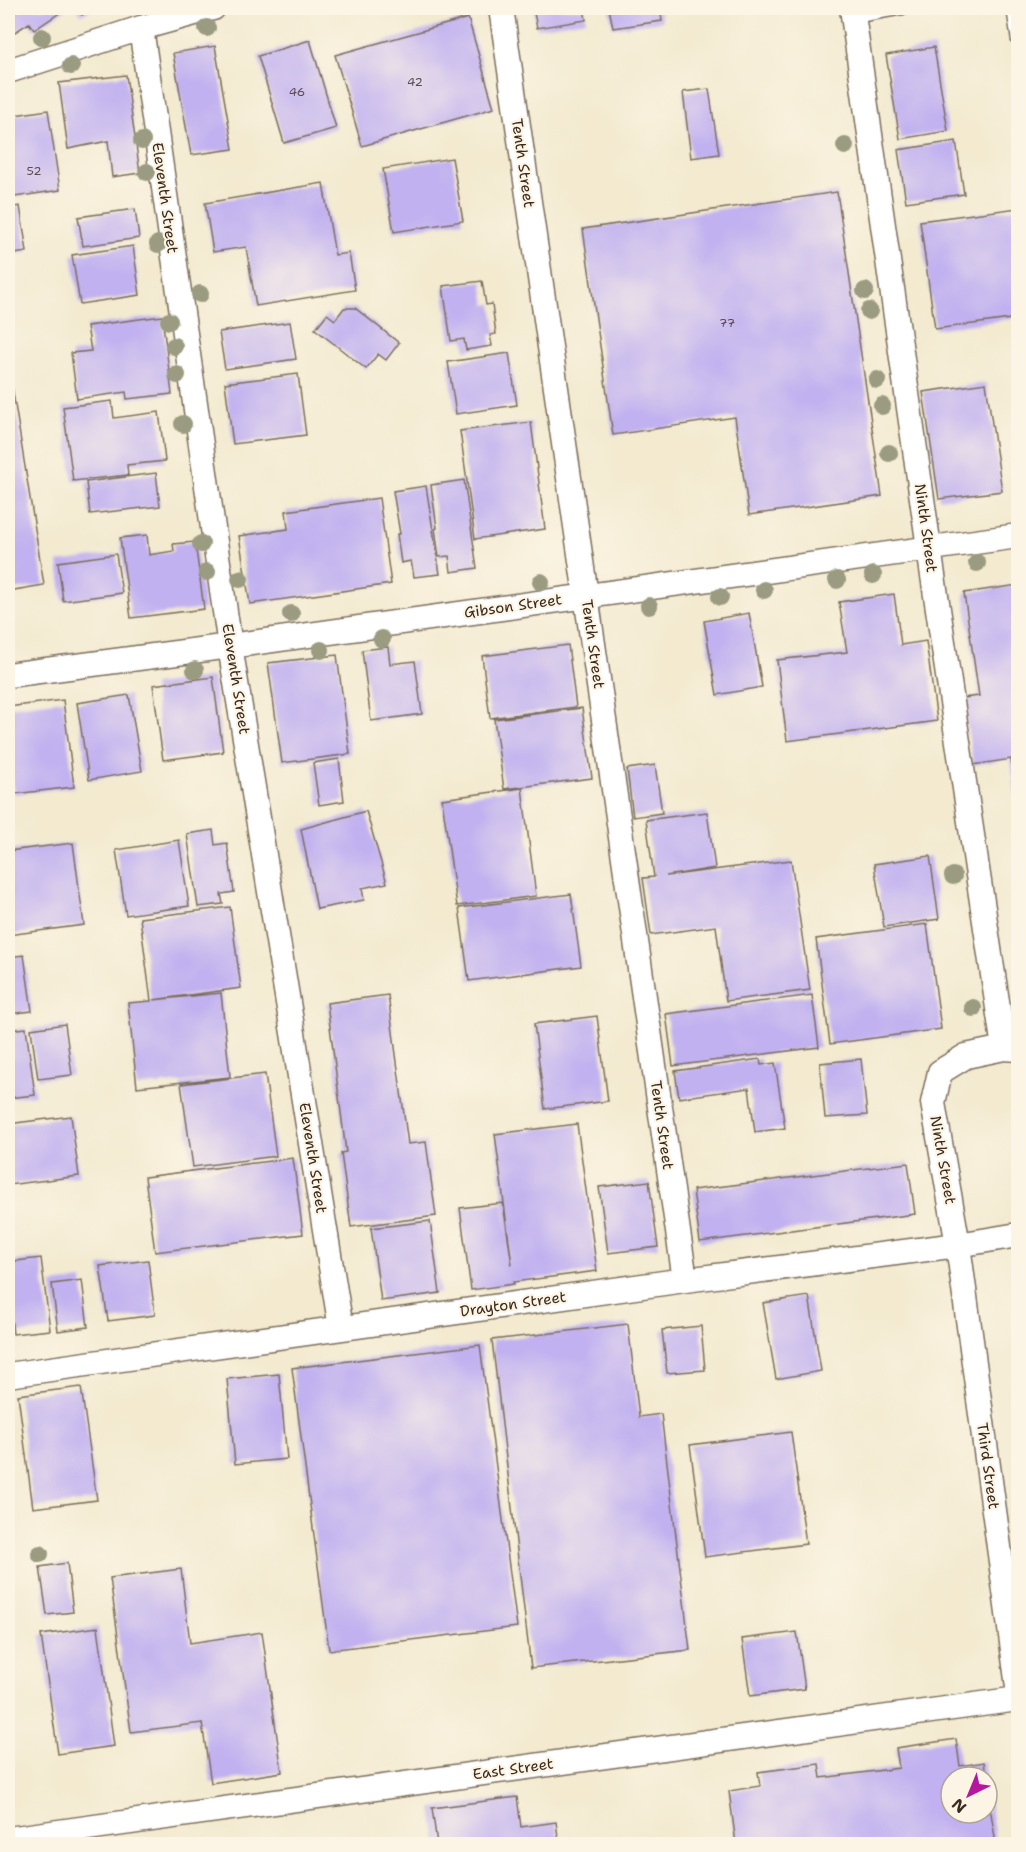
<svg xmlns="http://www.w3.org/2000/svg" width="1026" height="1852" font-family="'Shantell Sans',sans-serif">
  <rect width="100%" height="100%" fill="#fcf5e5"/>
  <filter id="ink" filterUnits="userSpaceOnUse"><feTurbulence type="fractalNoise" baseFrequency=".0167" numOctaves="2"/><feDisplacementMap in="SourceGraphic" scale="12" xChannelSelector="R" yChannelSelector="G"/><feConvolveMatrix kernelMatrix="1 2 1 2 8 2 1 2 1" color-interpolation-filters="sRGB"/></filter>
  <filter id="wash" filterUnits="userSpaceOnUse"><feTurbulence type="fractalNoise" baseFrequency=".008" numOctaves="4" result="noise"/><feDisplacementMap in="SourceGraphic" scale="24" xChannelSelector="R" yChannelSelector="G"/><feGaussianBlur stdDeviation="1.35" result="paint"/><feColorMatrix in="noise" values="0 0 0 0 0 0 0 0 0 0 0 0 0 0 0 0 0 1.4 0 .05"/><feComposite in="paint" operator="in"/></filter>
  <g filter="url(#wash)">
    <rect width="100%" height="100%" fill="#f3ead0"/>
    <g id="blocks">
      <path fill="#c1b1f0" d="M8,8H67L34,30L29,23L12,34L8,27Z
        M76,8H93L82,15Z
        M533,8H584L586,20L537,28Z
        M609,8H660L662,21L613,28Z
        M468,18L494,108L362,146L335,55Z
        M310,40L336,128L284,143L258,56Z
        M215,46L233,149L191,155L173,53Z
        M934,47L948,131L900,139L886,55Z
        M126,75L140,173L112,177L108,141L68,149L59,83Z
        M709,89L719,154L691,158L683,92Z
        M48,110L60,190L15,197L8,152V116Z
        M956,141L964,194L906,202L898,150Z
        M452,158L463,221L394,232L383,169Z
        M323,183L335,255L349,253L355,290L256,306L246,247L213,252L205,203Z
        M837,192L882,496L749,515L735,417L613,435L583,229Z
        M20,206L27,252L8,255V208Z
        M1018,208V318L935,329L920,221Z
        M135,209L139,238L83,246L78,217Z
        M133,246L140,295L80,304L72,255Z
        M482,281L486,305L492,304L496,334L490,335L492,346L466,350L464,339L451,341L443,286Z
        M344,308H355L399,343L386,360L378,354L366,369L315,329L327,314L335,320Z
        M162,316L172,394L127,399L126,392L77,399L71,353L91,351L87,326Z
        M290,322L296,359L225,369L219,332Z
        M1018,347V372H1017L1014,348Z
        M509,353L517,405L456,414L448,362Z
        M8,361L44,585L8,591Z
        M298,374L306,435L233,444L225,383Z
        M986,383L1002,491L939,499L923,392Z
        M112,401L114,418L159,412L165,461L127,465L128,475L73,481L63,407Z
        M531,422L545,529L475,539L460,431Z
        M156,473L160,506L90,514L86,482Z
        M464,480L477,568L451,572L449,556L439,557L435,529L437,528L431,485Z
        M426,486L440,574L414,577L411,561L401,563L397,534H400L393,491Z
        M379,498L391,584L250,604L239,536L288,529L286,511Z
        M147,535L149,555L174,551L173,544L195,542L204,609L131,618L120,538Z
        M116,554L122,593L63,601L58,562Z
        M1018,585V809H1017L1011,759L973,765L963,698L979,696L964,593Z
        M894,594L901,645L926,641L937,721L787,741L777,660L847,652L839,602Z
        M749,613L762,687L717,695L704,621Z
        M568,645L576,707L490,718L482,656Z
        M388,647L390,664L415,661L422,714L371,721L362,650Z
        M337,655L350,754L282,763L268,663Z
        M213,677L223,752L163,760L153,685Z
        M129,695L142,771L89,780L77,703Z
        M63,700L74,787L14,794L8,744V707Z
        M582,708L592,778L504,789L494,719Z
        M339,759L344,801L319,805L313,763Z
        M655,765L662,813L633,817L627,769Z
        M522,788L536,896L457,906L442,799Z
        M366,811L387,883L362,888L364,900L317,909L301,829Z
        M707,812L715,868L666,876L791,860L810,990L726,1001L716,926L651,935L643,878L654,877L646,820Z
        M213,830L215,845L227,843L234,892L221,894L223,904L198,907L187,834Z
        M179,840L189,906L126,915L116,850Z
        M73,843L84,925L8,935V851Z
        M930,856L939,919L884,927L874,864Z
        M571,894L581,966L469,981L459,908Z
        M230,907L241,988L153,1000L221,993L230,1077L137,1087L128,1003L151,1001L140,918Z
        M927,924L941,1029L830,1044L816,939Z
        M24,955L32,1011L8,1014V957Z
        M388,995L408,1144L426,1142L436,1216L351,1227L341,1153L346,1152L327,1003Z
        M812,995L819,1047L673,1066L666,1014Z
        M597,1016L608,1101L545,1109L534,1024Z
        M65,1024L72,1075L38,1079L31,1029Z
        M26,1028L35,1095L8,1098V1030Z
        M760,1059L761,1065L775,1063L785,1128L755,1132L749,1088L679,1098L675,1071Z
        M861,1059L867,1115L825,1118L820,1063Z
        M265,1074L276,1156L193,1167L181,1084Z
        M71,1116L79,1176L8,1185V1124Z
        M577,1124L597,1271L513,1282L514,1284L471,1290L460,1208L503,1203L512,1265L495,1134Z
        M293,1158L303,1234L155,1252L145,1177Z
        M908,1163L915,1214L700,1242L693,1190Z
        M649,1181L658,1247L608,1253L599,1187Z
        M430,1221L440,1293L381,1301L371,1228Z
        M41,1258L50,1330L13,1334L8,1291V1262Z
        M148,1260L155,1315L108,1321L100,1266Z
        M82,1280L88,1327L58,1331L52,1284Z
        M809,1296L821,1371L776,1379L763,1303Z
        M628,1324L639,1417L661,1414L690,1650L531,1668L492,1340Z
        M701,1326L705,1370L667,1373L662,1330Z
        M480,1345L517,1627L329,1650L292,1368Z
        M279,1374L287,1459L235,1464L227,1379Z
        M81,1387L97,1500L33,1508L18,1395Z
        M791,1432L806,1544L705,1557L690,1445Z
        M67,1563L73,1612L47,1615L40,1567Z
        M181,1569L190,1643L262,1632L282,1772L211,1783L202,1723L131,1732L110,1578Z
        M98,1627L114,1746L58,1754L41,1635Z
        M797,1632L805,1689L750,1696L742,1639Z
        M956,1739L960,1766L984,1762L986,1777H951V1813H987V1795H988L996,1844H736L729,1791L760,1786L758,1772L819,1764L821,1778L899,1768L896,1748Z
        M517,1797L521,1827L556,1822L559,1844H437L432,1808Z"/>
    </g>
  </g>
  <g filter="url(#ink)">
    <use href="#blocks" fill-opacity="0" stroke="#7b6d5c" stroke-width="1.5"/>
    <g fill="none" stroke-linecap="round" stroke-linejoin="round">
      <g stroke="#7b6d5c" stroke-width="15">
        <path id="lane" d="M1013,8L1018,41
          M853,17L903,8"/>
      </g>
      <g stroke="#7b6d5c" stroke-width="27">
        <path id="street" d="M501,8L685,1280
          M852,8L932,569L1004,1048
          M141,28L230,646L341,1328
          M8,71L141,28L213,8
          M8,675L230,646L1018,536
          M1018,1049L1004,1048L966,1056L940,1072L933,1103L958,1245L1018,1687
          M8,1375L685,1280L958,1245L1018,1235
          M8,1839L1018,1699"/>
      </g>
      <use href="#lane" stroke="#fff" stroke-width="12"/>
      <use href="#street" stroke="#fff" stroke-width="24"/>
    </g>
    <g fill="#9a9b80">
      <circle cx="207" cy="28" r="9"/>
      <circle cx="42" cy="37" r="9"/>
      <circle cx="71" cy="66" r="9"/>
      <circle cx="142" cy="141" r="9"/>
      <circle cx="845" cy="146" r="9"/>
      <circle cx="147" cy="172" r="9"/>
      <circle cx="158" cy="244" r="9"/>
      <circle cx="865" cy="291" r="9"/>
      <circle cx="200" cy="294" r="9"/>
      <circle cx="869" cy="311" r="9"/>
      <circle cx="169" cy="321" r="9"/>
      <circle cx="174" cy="346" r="9"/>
      <circle cx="177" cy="375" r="9"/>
      <circle cx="877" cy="380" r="9"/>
      <circle cx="882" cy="406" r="9"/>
      <circle cx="183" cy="424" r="9"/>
      <circle cx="889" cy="453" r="9"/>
      <circle cx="201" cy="544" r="9"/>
      <circle cx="977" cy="563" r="9"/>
      <circle cx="207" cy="572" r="9"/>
      <circle cx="873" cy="575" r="9"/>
      <circle cx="240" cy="579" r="9"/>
      <circle cx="837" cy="580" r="9"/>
      <circle cx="541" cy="582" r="9"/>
      <circle cx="764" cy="590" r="9"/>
      <circle cx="720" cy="597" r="9"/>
      <circle cx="649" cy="606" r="9"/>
      <circle cx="291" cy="614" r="9"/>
      <circle cx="382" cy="639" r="9"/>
      <circle cx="321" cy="650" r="9"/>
      <circle cx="195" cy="670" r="9"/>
      <circle cx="953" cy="876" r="9"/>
      <circle cx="973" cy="1008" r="9"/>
      <circle cx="40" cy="1554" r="9"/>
    </g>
  </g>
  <g text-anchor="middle" stroke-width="4.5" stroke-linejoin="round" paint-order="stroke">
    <g font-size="12" fill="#5c4c52">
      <text x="415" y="86">42</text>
      <text x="297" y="96">46</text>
      <text x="34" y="175">52</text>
      <text x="727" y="327">77</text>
    </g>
    <g font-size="15" fill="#3b2a1e" stroke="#fcf5e5">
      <text transform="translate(523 163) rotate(82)" y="5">Tenth Street</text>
      <text transform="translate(165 198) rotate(82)" y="5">Eleventh Street</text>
      <text transform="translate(926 528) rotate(82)" y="5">Ninth Street</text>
      <text transform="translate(513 606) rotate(-8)" y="5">Gibson Street</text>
      <text transform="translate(593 644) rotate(82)" y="5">Tenth Street</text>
      <text transform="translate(236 679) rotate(81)" y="5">Eleventh Street</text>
      <text transform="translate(662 1125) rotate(82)" y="5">Tenth Street</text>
      <text transform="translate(313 1158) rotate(81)" y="5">Eleventh Street</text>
      <text transform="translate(943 1160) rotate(80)" y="5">Ninth Street</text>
      <text transform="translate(513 1304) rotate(-8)" y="5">Drayton Street</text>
      <text transform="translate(988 1466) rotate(82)" y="5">Third Street</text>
      <text transform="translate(513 1769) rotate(-8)" y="5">East Street</text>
    </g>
  </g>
  <rect width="1026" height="1852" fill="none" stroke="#fcf5e5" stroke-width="30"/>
  <g transform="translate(969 1795) rotate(223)"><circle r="28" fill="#fcf5e5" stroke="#afa495" stroke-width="1.5"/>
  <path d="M0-4.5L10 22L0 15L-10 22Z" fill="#b5179e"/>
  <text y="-9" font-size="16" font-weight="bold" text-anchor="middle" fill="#3b2a1e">N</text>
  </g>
</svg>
